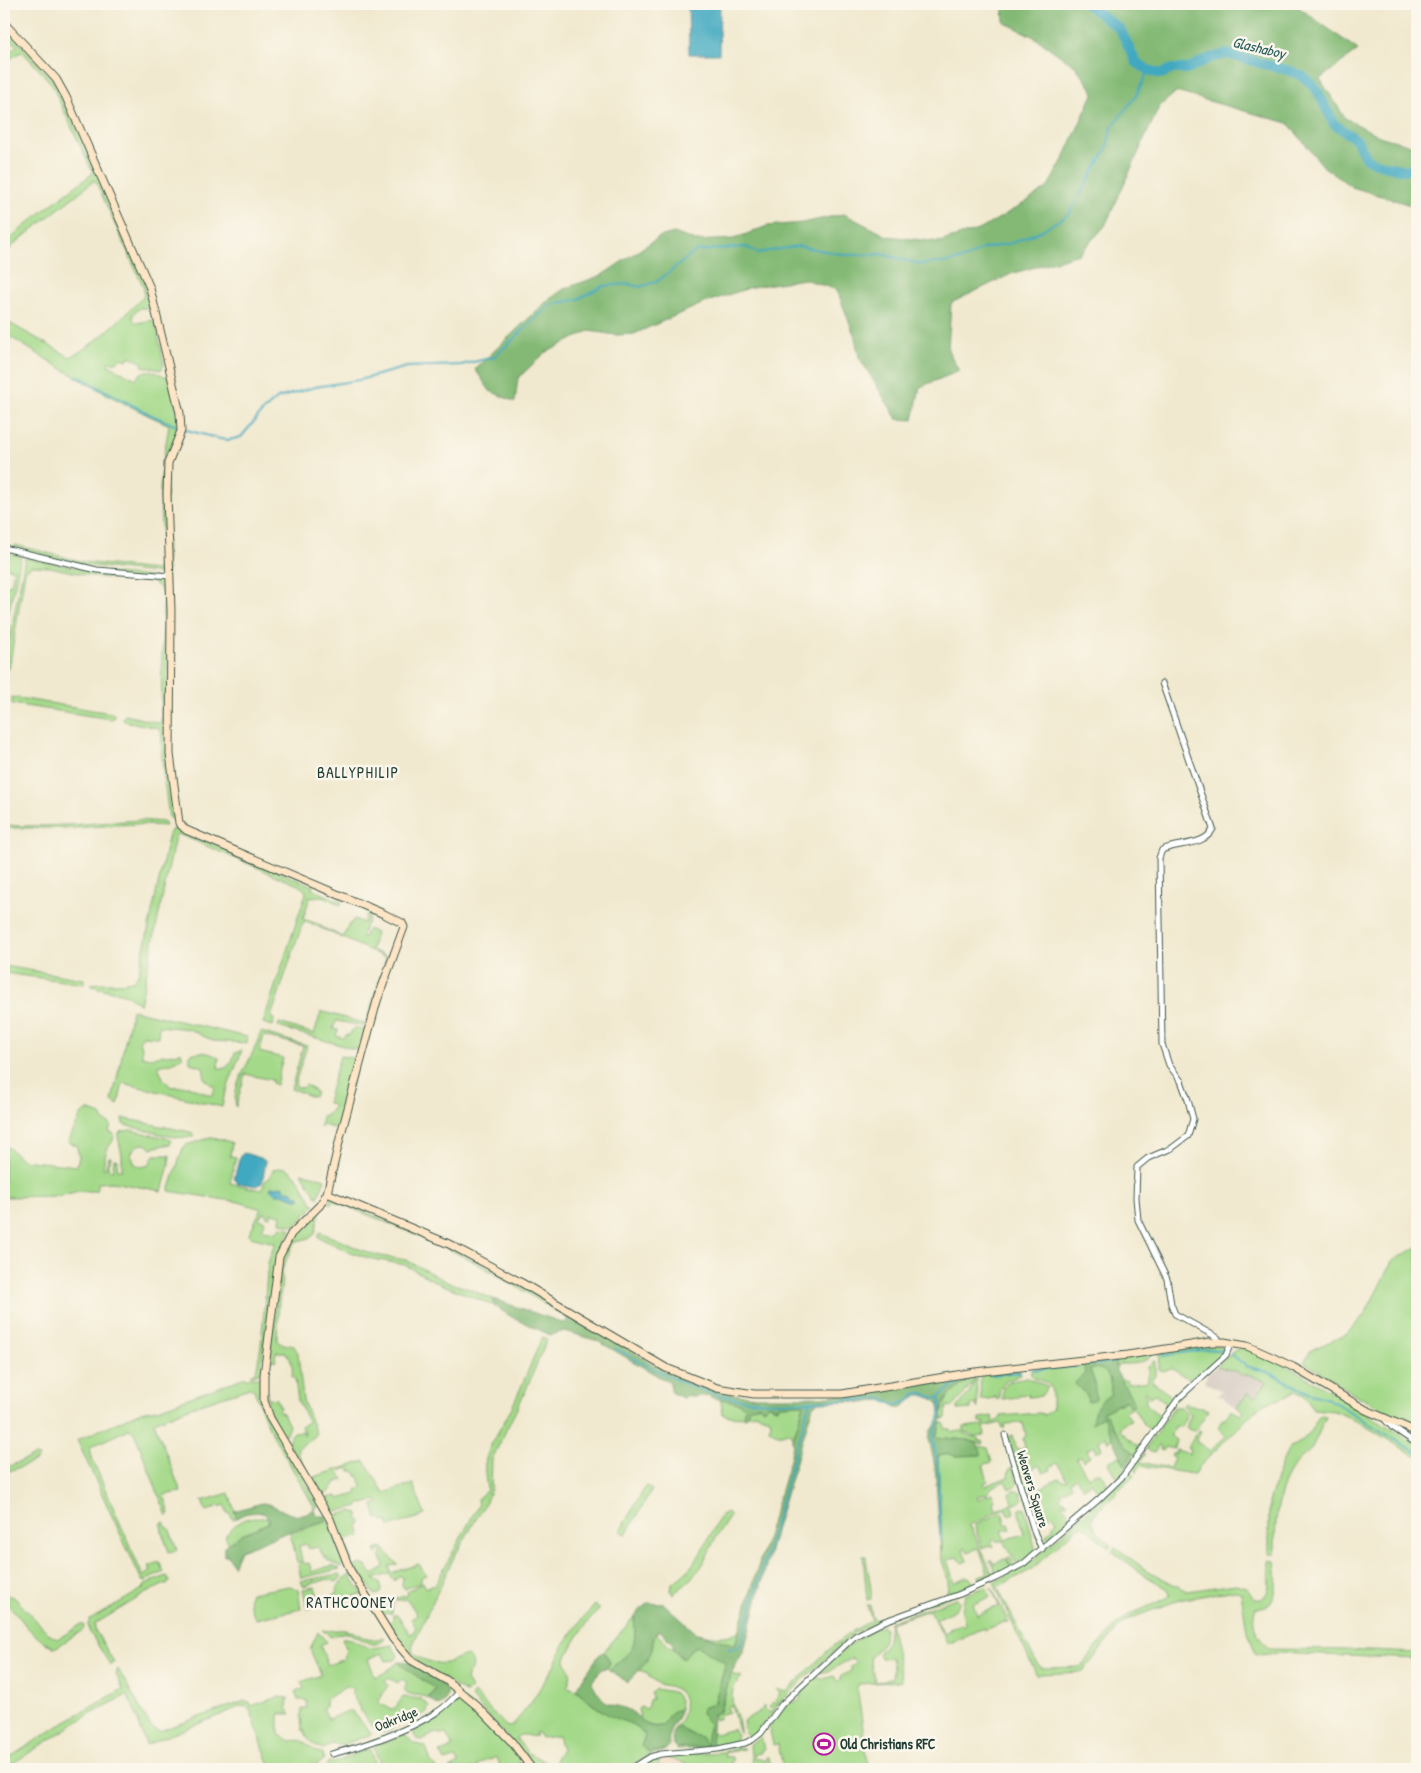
<svg xmlns="http://www.w3.org/2000/svg" width="1421" height="1773" font-family="'Patrick Hand',sans-serif">
  <rect width="100%" height="100%" fill="#fbf7ec"/>
  <filter id="ink" filterUnits="userSpaceOnUse"><feTurbulence type="fractalNoise" baseFrequency=".02" numOctaves="2"/><feDisplacementMap in="SourceGraphic" scale="10" xChannelSelector="R" yChannelSelector="G"/><feConvolveMatrix kernelMatrix="1 2 1 2 8 2 1 2 1" color-interpolation-filters="sRGB"/></filter>
  <filter id="wash" filterUnits="userSpaceOnUse"><feTurbulence type="fractalNoise" baseFrequency=".0096" numOctaves="4" result="noise"/><feDisplacementMap in="SourceGraphic" scale="20" xChannelSelector="R" yChannelSelector="G"/><feGaussianBlur stdDeviation="1.12" result="paint"/><feColorMatrix in="noise" values="0 0 0 0 0 0 0 0 0 0 0 0 0 0 0 0 0 1.4 0 .05"/><feComposite in="paint" operator="in"/></filter>
  <g filter="url(#wash)">
    <rect width="100%" height="100%" fill="#f1e9cf"/>
    <path fill="#f0d6bc" d="M668,1756L715,1769H659V1758Z"/>
    <path fill="#cec2b9" d="M1217,1366L1234,1371L1243,1376L1247,1374L1275,1385L1242,1411L1223,1399V1397L1217,1396L1222,1391L1204,1381L1208,1374Z"/>
    <path fill="#a4d989" stroke="#628b5e" d="M4,26L54,81L59,89L145,280L151,302L148,308H140L133,314V319L136,323L155,320L164,365L161,370L142,366L143,363L129,356L127,360L121,358C118,362 114,363 109,362L108,365L136,379C146,364 156,373 169,378L177,410L178,435L172,443L166,459L167,573L164,574L82,565L14,549L15,545L84,562L155,570L159,567L162,547L160,490L162,467L169,425C113,400 61,369 9,336L4,337V320L70,357C93,347 126,314 144,296V288L95,180L13,245L4,257C4,254 3,252 4,249C7,235 78,185 93,173L51,83L23,52L19,53L4,63V56L17,46L4,32Z
      M6,553L21,556L8,616L4,615V584L11,585L14,570L7,568V566L4,565V554Z
      M25,558L97,572L160,578L167,583L168,610L167,754L173,808L172,820L169,818L162,764V734L158,728L124,721L122,719L125,715L159,723L161,721L163,601C162,590 160,584 149,581L96,577L50,567L31,566L25,572L9,669L4,668Z
      M12,697L111,713L115,715L114,718L111,719L12,704Z
      M139,820L164,822L166,826L135,824L74,828H4V825C48,828 94,823 139,820Z
      M172,829L181,831L313,886L312,889L342,902L340,905L323,896L310,897L303,919L321,925V927L343,937L349,924H351L354,919L364,923L367,913L371,915L361,936L364,937L368,929L376,933L371,950L387,957L391,949L393,950L368,1025H366L365,1026L336,1021L333,1029L338,1030L336,1036L344,1038L345,1035H349C353,1026 359,1028 367,1031L361,1051L278,1027L279,1023L314,1034L321,1012H324L366,1024L386,958L310,923L303,922L271,1017L274,1019L273,1026L263,1023L306,893L305,890L298,885L178,834L175,837L140,1005L128,995L91,986V984C101,982 129,985 135,979C137,977 138,974 139,972L169,834Z
      M4,966L84,979V984L4,973Z
      M132,1010L247,1037V1043L213,1041L189,1029L159,1026L158,1037L143,1036L139,1041L142,1048V1056C153,1060 153,1056 163,1055C171,1054 173,1055 181,1052L183,1057L172,1063L158,1066L163,1078L171,1087L188,1086L212,1096L215,1088L205,1079L203,1067L190,1063V1054C201,1051 210,1052 219,1058L218,1068H226L232,1061L235,1053L242,1050L224,1097L222,1107L123,1083L118,1105L112,1101Z
      M261,1032L307,1046L295,1083L297,1087L302,1088L306,1085L316,1092L314,1097C306,1096 300,1091 291,1089L303,1046L264,1036L259,1052L283,1058L276,1085L272,1083V1080L245,1074L236,1107C232,1087 244,1072 252,1054C256,1047 258,1039 261,1032Z
      M340,1056L359,1059L339,1129L322,1125L321,1127H320L322,1116H326L334,1106L327,1102Z
      M88,1110L101,1115L104,1121L111,1125L109,1132L114,1134C113,1145 110,1143 107,1150C105,1156 104,1161 103,1168L105,1169L109,1157H111L108,1169L113,1170L114,1159H116L118,1160L117,1170H122V1155L118,1137L120,1132L130,1130L170,1139L171,1142L170,1144L151,1148C144,1141 135,1144 131,1154L135,1164L142,1167L149,1165L154,1155H170L169,1165L162,1191L112,1182L98,1183L97,1191H79L59,1196L4,1197V1146L10,1149L22,1160L77,1166L79,1156L76,1145L68,1142L81,1115Z
      M122,1118L190,1132L194,1134L193,1137C178,1141 144,1129 128,1126L123,1124Z
      M210,1138L222,1139L232,1143L230,1156L236,1157L230,1183L262,1190L265,1180L269,1179L273,1170C296,1158 304,1195 315,1205L295,1226L281,1223L280,1221L281,1215L271,1213L270,1217L266,1216L267,1213H263L259,1219L265,1221L262,1230L277,1232L281,1227L289,1228L291,1230L277,1257L274,1266L261,1372L251,1376V1374L256,1372L261,1346L268,1263L275,1243L250,1237L249,1234L261,1209L239,1202L169,1191L183,1148L186,1145Z
      M301,1172L325,1179L318,1198Z
      M333,1198L438,1242L507,1277L574,1316L567,1318C530,1295 493,1271 454,1252C414,1233 373,1217 333,1201L330,1204L329,1203L330,1199Z
      M321,1208L315,1234L310,1238L297,1241L293,1245L283,1268L281,1274L283,1281L279,1300L277,1340L279,1343L294,1346L298,1353L303,1400L316,1434L314,1437L298,1448V1454L311,1478L365,1461L384,1493L413,1484L425,1515L389,1527L387,1521L383,1522L381,1518L377,1519L373,1505L378,1503L377,1500L364,1504L361,1503L358,1506L329,1514L324,1504L327,1498L337,1496L338,1499L357,1494L356,1490L362,1488L360,1479L354,1471H350L349,1468L339,1471L343,1480L335,1483C331,1492 328,1494 318,1495L288,1443L289,1438L294,1432L302,1431L305,1435L301,1426L308,1422L298,1401L295,1379L292,1377C293,1367 292,1359 285,1352H276L275,1356L276,1361L269,1360L281,1257L297,1230Z
      M320,1232L369,1253L386,1257L406,1260L449,1283L467,1288L493,1299L495,1306L438,1283L405,1265L368,1258L350,1252L318,1237Z
      M1417,1247V1423L1392,1415L1351,1392L1304,1362L1311,1350L1347,1334L1365,1314L1392,1261Z
      M542,1337L547,1339L526,1390L492,1459L491,1489L485,1504L453,1559L413,1644C412,1648 412,1652 415,1655C422,1660 438,1665 446,1663C455,1661 471,1646 473,1667L468,1673L466,1680L471,1689L467,1693C433,1672 407,1661 388,1624L393,1619V1615H397L411,1635L416,1627L411,1619L417,1614L407,1599L393,1601L392,1613L382,1614L377,1605L380,1603L408,1595L407,1592L423,1582L426,1588L432,1585L434,1587L478,1506L477,1499L487,1490C486,1479 483,1470 486,1459C490,1443 500,1429 508,1415C521,1390 531,1363 542,1337Z
      M1213,1345L1220,1346L1226,1348L1225,1352L1187,1385L1169,1407L1156,1394L1149,1397L1146,1392L1144,1393L1147,1398L1145,1400C1148,1409 1155,1411 1162,1417L1152,1432L1143,1424L1133,1407L1125,1411L1131,1420C1125,1422 1120,1424 1120,1431L1141,1448L1119,1477L1115,1476L1108,1462L1120,1456L1125,1465L1126,1447L1106,1414L1103,1415L1113,1439L1108,1442L1106,1437L1099,1441L1102,1449L1097,1452L1094,1446L1087,1450L1090,1456L1083,1461L1080,1456L1076,1458L1088,1477L1094,1473H1100L1105,1479L1109,1488L1100,1496L1092,1483L1084,1488L1076,1478L1070,1482L1072,1486L1061,1493L1062,1495L1060,1497L1062,1501L1065,1500L1068,1503L1066,1505L1064,1503L1062,1504L1072,1517L1077,1513L1076,1517L1050,1538L1045,1537L1046,1535L1054,1528L1052,1526L1057,1520L1052,1514L1047,1518L1045,1514L1036,1515L1034,1508H1030L1035,1526H1037L1043,1539L1041,1544L1040,1543L1026,1497L1030,1494L1059,1478L1064,1480L1067,1479L1057,1463L1050,1467L1051,1470L1043,1473L1039,1465L1030,1470L1034,1478L1032,1480L1034,1487L1029,1491L1024,1489L1008,1437L1013,1435L1017,1450L1025,1448L1023,1439L1026,1435L1023,1423L1006,1424L1004,1425L1005,1428H1002L1001,1423L984,1427L985,1435L974,1436L964,1431V1427L984,1425V1422H980V1418L992,1416L994,1423L1001,1418V1416L1040,1413L1045,1415L1052,1408C1052,1386 1054,1384 1033,1378L1030,1372L1032,1369L1152,1354C1143,1365 1132,1364 1119,1364L1116,1368L1114,1360L1083,1364L1094,1381L1090,1370C1107,1363 1113,1382 1110,1396C1099,1403 1093,1409 1093,1422L1102,1413L1127,1400L1135,1404L1121,1380H1126L1128,1384L1148,1381V1366L1155,1360V1375L1152,1382L1174,1398L1190,1380L1173,1369L1160,1371L1159,1369L1160,1353Z
      M1242,1347L1286,1365L1354,1405L1417,1445V1457L1357,1421L1334,1411L1314,1409L1304,1395L1295,1391C1284,1400 1272,1400 1260,1406L1199,1467L1196,1473L1192,1474L1144,1466L1139,1467L1137,1473L1134,1465L1140,1457L1145,1454L1140,1462L1170,1468L1174,1458L1171,1456L1173,1453L1175,1454L1176,1450L1189,1454L1190,1449L1187,1448L1199,1430L1201,1431L1196,1441L1210,1451L1226,1436L1218,1428L1222,1419L1224,1420L1231,1410L1241,1415L1244,1412L1237,1407L1248,1393L1255,1397L1267,1382L1247,1374L1244,1376L1234,1371L1217,1366L1234,1351Z
      M1020,1370L1021,1374C1007,1383 999,1378 999,1399L997,1400L995,1395V1398L981,1400L980,1378L983,1374Z
      M969,1376L974,1379L973,1382L961,1398L953,1407L947,1406L946,1418L942,1419C944,1397 950,1392 968,1381Z
      M259,1377L261,1378L262,1401L319,1506L315,1508L269,1428L254,1390L250,1388L191,1407L154,1422L181,1492L164,1495L170,1514L167,1516L134,1432L129,1429L90,1447V1454L143,1576L151,1571L149,1566L159,1562L164,1572L145,1581H142L77,1440L141,1412L161,1408L243,1378Z
      M976,1378L978,1408H977L976,1404L971,1405V1409L958,1410V1407L969,1393Z
      M1027,1378L1047,1386L1048,1387L1041,1396L1028,1397V1394L1018,1395V1397L1002,1399L1003,1386C1010,1380 1018,1380 1027,1378Z
      M267,1392L268,1398L277,1399L280,1408L278,1411L283,1413L289,1426L286,1434H281C273,1422 266,1406 267,1392Z
      M719,1398L740,1403L746,1407L744,1411L745,1417L728,1416L723,1414L721,1402Z
      M1185,1403L1209,1410L1196,1429L1193,1431L1186,1428L1191,1414L1183,1405Z
      M804,1404L792,1442V1434L787,1432C780,1436 775,1434 769,1429L771,1423L770,1418L754,1413L747,1416L749,1407C759,1406 767,1403 778,1408V1405Z
      M1174,1407H1181L1187,1413L1182,1427L1176,1426L1170,1436L1176,1440L1174,1449L1165,1447L1164,1450L1160,1449L1161,1446L1159,1445L1154,1452H1149L1146,1449Z
      M1322,1415L1326,1417C1321,1427 1317,1439 1311,1449C1307,1455 1299,1458 1295,1465C1276,1490 1275,1524 1275,1554H1269V1503L1276,1478L1285,1456L1290,1447C1305,1443 1312,1429 1319,1416Z
      M941,1423H944L945,1429H951L952,1432L962,1431L969,1436L978,1438L979,1441H982L983,1443L982,1444L967,1440L936,1438Z
      M978,1446L988,1448L992,1462L983,1465L988,1481L984,1483L985,1486L1008,1477L1009,1470L1013,1466L1018,1483L1015,1486L1009,1489L1005,1481L992,1487L987,1494L977,1496L978,1499L993,1493L995,1501L993,1502L995,1510L1013,1503L1010,1494L1012,1491H1020L1023,1499L1020,1502L1012,1505L1014,1513L1008,1515L1005,1508L984,1518L985,1520L1002,1512L1006,1525L1009,1524L1011,1529L1001,1531L1005,1540L1024,1534L1019,1513L1020,1509L1025,1508L1036,1551L1017,1564L1003,1541H996L994,1538L991,1540L994,1546L993,1547L990,1545L983,1548L977,1534L976,1524L982,1522L981,1520L969,1525V1527H971L994,1577L981,1582L979,1576L988,1573L979,1548L968,1552L966,1548L963,1549L967,1561L962,1563L958,1557L947,1559L954,1583L965,1577H969L973,1582L972,1586L954,1595L879,1621L853,1634L805,1678L780,1703L757,1732L750,1738L745,1733L743,1721L763,1709V1706L770,1713L772,1710L769,1707L773,1702L777,1704L778,1702L776,1700L780,1693L776,1689L786,1692C813,1667 837,1635 872,1621L867,1605H870L872,1616L875,1620L946,1594C954,1579 938,1564 942,1549L938,1456L949,1454L955,1456L980,1455L981,1452Z
      M35,1456L39,1457L36,1461L4,1473V1468Z
      M1130,1471L1135,1474L1093,1516C1090,1529 1103,1536 1111,1544L1109,1548L1085,1527L1081,1526L1078,1527L1031,1570L997,1587L1037,1664L1042,1668L1080,1667L1116,1625L1127,1616L1167,1598L1170,1595L1168,1589L1143,1574L1112,1551L1115,1547L1146,1570L1187,1591L1236,1584L1246,1587L1254,1599H1262L1267,1593L1269,1586V1560L1275,1561C1276,1572 1279,1592 1271,1602C1268,1607 1261,1607 1256,1608C1249,1623 1259,1639 1269,1649L1346,1650L1417,1653V1659L1277,1653L1259,1655L1255,1653L1246,1625L1241,1593L1235,1590L1179,1600L1129,1619L1117,1629L1083,1672L1040,1674L1037,1676L995,1586V1582L1022,1568L1032,1561L1110,1492Z
      M646,1486L652,1490L626,1534L620,1531Z
      M229,1493L237,1518L233,1519L229,1513H227L225,1505L219,1507L218,1504L216,1505V1508L206,1511L202,1501Z
      M352,1511L359,1514V1517L358,1519L360,1520L361,1523L358,1526L361,1536L344,1541L345,1548L348,1549L352,1561L351,1562H350L333,1518L334,1516Z
      M727,1512L731,1515L716,1537L702,1566L686,1584L673,1594L671,1591L672,1583C697,1569 707,1539 721,1515Z
      M326,1515L344,1564L341,1567L327,1560V1557H324L318,1547L308,1549L306,1544L299,1546L302,1561H303L305,1564L309,1563L312,1572L326,1567L330,1568L331,1566L340,1569L301,1578L298,1565L302,1562H297L290,1533L326,1522L324,1516Z
      M255,1517L269,1519L268,1523L242,1534L229,1544L225,1536C236,1524 239,1519 255,1517Z
      M164,1522L167,1528H169L177,1550L169,1552L162,1532L161,1524Z
      M382,1547L398,1565L389,1566L391,1573L419,1564L426,1575L421,1577V1582L405,1589L402,1585L403,1577L400,1576L394,1581L389,1574L373,1579L380,1583L382,1590L381,1593L375,1595L366,1582L361,1583L352,1568L360,1564L366,1566L373,1575L384,1567L381,1558L382,1551L379,1550L377,1554L375,1550Z
      M863,1556H866C867,1571 872,1584 871,1599L867,1600Z
      M1010,1557L1015,1566L997,1575L990,1560H992L994,1564L1002,1559H1006L1011,1567L1007,1558Z
      M339,1574L342,1576L337,1582L328,1579L316,1583L315,1580L313,1581L314,1583L303,1586L301,1581Z
      M350,1575L363,1594L307,1609L303,1589L315,1587L319,1599L322,1603L333,1598L332,1595L337,1593L336,1589L345,1578Z
      M167,1576L170,1582L148,1592L95,1624V1630L114,1662L111,1666L89,1631L88,1624L90,1620L144,1588L145,1584Z
      M290,1586L298,1590L301,1609L256,1619C251,1612 247,1600 251,1593Z
      M985,1587L987,1589L990,1597L973,1604L977,1615L999,1606L991,1587L1009,1623L1005,1622L984,1630L983,1628L948,1644L929,1610L890,1623L902,1681L859,1684L857,1687L869,1769L783,1768L778,1744L773,1745L769,1726L788,1703L797,1702L800,1699L802,1689L816,1677L823,1679L834,1676L838,1682L841,1679L840,1677L852,1670L850,1667L856,1663L852,1658L829,1671L820,1673C840,1653 855,1637 882,1626L885,1628L884,1641L870,1658L875,1682L886,1681V1680L892,1679L893,1667L891,1658L889,1657L888,1659L881,1658L878,1654L888,1641L890,1622L956,1598L960,1602C955,1612 946,1614 936,1619L943,1633L951,1630L949,1628L961,1624L963,1626L965,1624L962,1611L965,1595Z
      M4,1595L14,1597L50,1635L57,1639L73,1630L82,1623L84,1626L83,1630L55,1648C44,1643 34,1635 26,1626C20,1618 13,1608 4,1603Z
      M595,1605L599,1610C584,1625 574,1641 565,1661C571,1671 573,1676 567,1687C579,1689 583,1698 593,1705C609,1717 632,1719 645,1735L644,1739L649,1753L666,1749L665,1751L650,1755L626,1769H562L556,1761L557,1756L562,1750L558,1736L541,1738L538,1733H535L536,1736C528,1738 523,1731 516,1738L528,1753L548,1763L557,1769H535L471,1697L474,1693L506,1726L510,1727L513,1725L530,1704L554,1666L563,1646L582,1619Z
      M634,1617C637,1651 633,1649 609,1670L607,1668L610,1663L604,1651Z
      M322,1630C331,1632 341,1628 350,1631C367,1635 363,1644 384,1637V1639C371,1653 361,1635 347,1633C342,1632 336,1635 331,1637Z
      M740,1630L735,1645L696,1633C714,1636 724,1640 740,1630Z
      M318,1632L327,1642L320,1645L328,1665L344,1659L346,1648L342,1638C353,1637 357,1643 366,1647C374,1649 384,1646 392,1645L398,1656L395,1660L386,1661L382,1653L368,1659L375,1677C385,1674 390,1668 399,1662L435,1689L428,1698C420,1694 410,1697 404,1690V1687L407,1683L402,1679L398,1683L388,1678L385,1683L388,1685L378,1703L391,1709L395,1708L403,1697L421,1699L429,1706L426,1713L385,1732H380C363,1721 360,1707 351,1692L353,1690L351,1687L349,1688L347,1686L325,1700V1707L323,1708L328,1719L348,1711H352L372,1734L342,1745L331,1744L323,1749C312,1745 307,1740 304,1730H302L301,1717L302,1708H307V1700H298L295,1692L304,1689L301,1682L321,1675L310,1649Z
      M656,1633L682,1659L692,1648L697,1646L726,1663L714,1704L702,1708L709,1724L707,1731L711,1746L712,1733L716,1734L733,1729L737,1735L734,1744L711,1748L677,1750V1748L706,1746L701,1737C692,1735 686,1733 680,1727H676C686,1715 689,1697 674,1688C669,1685 664,1686 659,1684C655,1682 652,1679 649,1677L648,1673L638,1670C651,1660 650,1647 656,1633Z
      M118,1669L151,1727L159,1731L245,1701L250,1702L251,1706L278,1697L288,1698L287,1708L291,1714H279V1735L291,1741C309,1737 308,1751 322,1753L324,1760L310,1769H271L251,1712L247,1707L242,1706L146,1745L133,1706L127,1695L93,1712L4,1769V1761L66,1721L123,1689L116,1674Z
      M731,1674L742,1677C720,1698 741,1712 740,1734L731,1705L727,1707L729,1712L719,1715L720,1718L715,1720L713,1713L720,1712Z
      M655,1689L673,1692C679,1697 680,1702 680,1710C671,1710 667,1718 663,1725C655,1728 649,1725 641,1722L638,1709L640,1707L647,1709L649,1700L652,1699L651,1693Z
      M459,1701H467L505,1740L519,1757C523,1772 505,1769 495,1769L494,1768L500,1764L496,1757L490,1760L489,1759L477,1766L479,1769H450L459,1764L455,1758L445,1761L440,1752L453,1747L446,1734H439L436,1733L422,1740L417,1739L414,1735L415,1728L430,1721L450,1708Z
      M403,1734L414,1743L426,1747L431,1762L437,1769H384L380,1763L374,1749L377,1744L394,1740Z
      M761,1737L764,1749L761,1750V1753L754,1754V1759H760L766,1761V1757H769L771,1769H702L667,1758L666,1756L722,1752L742,1747L744,1749L724,1753L725,1757L732,1756V1762H730L732,1769L752,1765L750,1745Z
      M366,1749L370,1750L374,1761C370,1773 339,1769 328,1769L326,1767L328,1762L334,1763Z
      M659,1757V1769H635Z"/>
    <path fill="#83b975" stroke="#517b54" d="M1003,4H1294L1358,50L1320,79L1345,118L1379,136L1417,147V207L1352,187L1324,167L1288,123L1176,92L1159,107L1105,226L1079,254L1011,274L951,303L948,350L959,371L920,387L913,420L897,419L859,357L855,337L837,290L804,279L752,287L704,303L634,334L616,335L589,331L545,353L518,378L515,402L490,391L475,369L547,301L564,289L602,275L659,237L674,233L696,241L734,239L767,226L802,223L844,214L887,236L939,242L981,229L1029,200L1047,188L1064,158L1094,92L1076,67L1034,37L1004,22Z
      M493,1299L564,1323L567,1322V1318L574,1316L664,1371L706,1387L732,1394L755,1397H822L969,1376L968,1381L950,1394L943,1404L942,1419L936,1437L967,1440L977,1443L981,1452V1455L955,1456L949,1454L938,1456L942,1549L941,1554L935,1466L929,1439L931,1430L936,1425L940,1416L939,1406L935,1400L923,1395H918L902,1407H896L889,1402L880,1400L864,1403L851,1401L818,1402L813,1405L776,1528L744,1650L731,1674L719,1712L713,1714L711,1746L677,1748L673,1745C672,1738 671,1732 676,1727H680C686,1733 692,1735 701,1737L706,1745L709,1724L701,1713L702,1708L714,1704L726,1663L697,1646L692,1648L683,1659L672,1647L674,1645L659,1630C652,1636 654,1644 651,1652C647,1664 635,1674 627,1683L619,1676L609,1670C633,1649 637,1651 634,1617L647,1603L664,1604L696,1633L735,1645L789,1463L793,1445L792,1442L804,1404L779,1405L778,1408L773,1407L772,1405H767L764,1409L758,1405L749,1408L747,1416L745,1417L744,1411L746,1407L741,1405L740,1403L710,1397L708,1395L693,1397L688,1395L683,1398L672,1393L670,1383L598,1341L565,1331L550,1335L510,1316L495,1306Z
      M1115,1360L1116,1371L1135,1404L1130,1406L1126,1400L1102,1413L1103,1415L1106,1414C1114,1428 1121,1442 1134,1453L1125,1465L1103,1416L1092,1423C1094,1408 1098,1403 1110,1395C1113,1382 1107,1363 1090,1370L1094,1381L1096,1399L1088,1402L1086,1394L1075,1383L1085,1373L1083,1364Z
      M262,1503C281,1504 295,1527 315,1508V1513L318,1516H324L327,1521L294,1530L240,1550L233,1566L228,1555L224,1556V1547L242,1534L268,1523L269,1519L264,1513C254,1512 245,1512 237,1518L234,1511Z
      M604,1651L610,1663L607,1668L601,1669L592,1682C595,1689 602,1701 610,1704C616,1706 623,1707 629,1710C641,1717 645,1732 663,1725L668,1716L675,1710H680C677,1726 667,1724 669,1746L666,1749L649,1753L641,1746L645,1735C635,1722 620,1721 607,1714C595,1707 585,1698 576,1689L599,1655Z
      M403,1661C412,1662 420,1669 427,1674C440,1683 458,1692 439,1706L428,1698L433,1694L435,1689L401,1665L399,1662Z"/>
    <path fill="#40a8c0" stroke="#30727a" d="M688,4H720L719,54H689Z
      M244,1153L261,1158L266,1162L262,1183L257,1186L238,1183L234,1179L240,1156Z
      M283,1186L287,1191L289,1190L293,1191L294,1195L300,1196V1199C291,1200 285,1193 276,1194L270,1189L271,1187Z"/>
    <g fill="none" stroke-linecap="round" stroke-linejoin="round">
      <path stroke="#40a8c0" stroke-width="2" d="M77,376L149,414L179,427
        M183,429L220,439L229,440L241,437L263,411L278,398L315,387L359,380L407,367L461,365L494,357L550,305L578,299L603,286L629,284L640,287L658,281L696,251L746,247L758,253L798,246L847,255L881,254L920,264L944,263L967,258L982,249L1012,243L1042,230L1068,215L1106,150L1112,127L1136,96L1148,70
        M615,1348C654,1370 694,1392 738,1399C775,1404 815,1401 853,1399L860,1401L881,1398L896,1405L909,1401L914,1395L919,1393L935,1398L940,1397L951,1387L968,1379
        M1231,1354L1246,1366L1270,1373L1311,1394L1329,1399L1417,1453
        M1163,1356L1207,1349L1225,1351
        M1087,1365L1115,1362
        M1032,1370L1080,1366
        M991,1375L1020,1372
        M940,1398L941,1413L934,1433L933,1440L938,1465L941,1541
        M728,1649L738,1648L741,1644L810,1401"/>
      <path stroke="#40a8c0" stroke-width="10" d="M1086,4L1120,29L1136,62L1148,70L1160,74L1173,69H1190L1195,65L1210,58L1227,54L1290,71L1304,77L1317,90L1334,124L1357,140L1365,157L1373,162L1391,167L1405,170L1417,169"/>
    </g>
  </g>
  <g filter="url(#ink)">
    <g fill="none" stroke-linecap="round" stroke-linejoin="round">
      <g stroke="#3e574b" stroke-width="7">
        <path id="street" d="M4,548L97,570L170,576
          M1162,683L1213,829C1204,847 1177,842 1162,850L1159,858L1162,1044L1169,1065L1181,1081L1188,1100L1193,1119L1188,1136L1172,1148L1148,1158L1137,1167L1136,1198L1138,1220L1167,1279L1171,1304L1175,1314L1218,1338V1342
          M1386,1419V1421L1392,1427L1417,1444
          M1005,1435L1035,1534L1042,1549
          M332,1754C364,1746 410,1730 437,1712C446,1707 453,1699 460,1691
          M520,1769L528,1764
          M631,1769L650,1757L661,1754L718,1749L745,1743L752,1740L761,1733L782,1704L855,1636L885,1621L960,1594L996,1578L1023,1564L1098,1500L1123,1476L1179,1398L1226,1355L1231,1343"/>
      </g>
      <g stroke="#3e574b" stroke-width="9">
        <path id="secondary" d="M4,23L56,79L66,97L150,288L180,413L181,431L168,463L167,495L171,610L170,754L179,823L186,830L384,914L402,923L404,927L377,1001L341,1134L327,1193L320,1205L291,1234L279,1257L264,1375V1401L270,1418L330,1519L350,1570L393,1639L411,1660L446,1680L476,1705L512,1742L532,1769
          M327,1193L449,1244L522,1283L666,1368L717,1388L754,1394H842L975,1372L1128,1355L1210,1342H1224L1247,1346L1274,1358L1293,1367L1366,1410L1417,1432"/>
      </g>
      <use href="#street" stroke="#fff" stroke-width="5"/>
      <use href="#secondary" stroke="#fde5c5" stroke-width="7"/>
    </g>
  </g>
  <defs>
    <g id="stadium-ring" transform="scale(1.125)"><circle r="9.5" fill="#fbf7ec" stroke="#b5179e" stroke-width="1.5"/><path d="M0-5a6.5 5 0 1 0 0 10a6.5 5 0 1 0 0-10ZM-3.5-1.8h7v3.6h-7Z" fill="#b5179e"/></g>
  </defs>
  <g fill-rule="evenodd">
    <use href="#stadium-ring" x="824" y="1744"/>
  </g>
  <g text-anchor="middle" stroke-width="5" stroke-linejoin="round" paint-order="stroke">
    <g font-size="14" fill="#1f3d34" stroke="#fbf7ec">
      <text transform="translate(1033 1489) rotate(73)" y="5">Weavers Square</text>
      <text transform="translate(396 1719) rotate(-22)" y="5">Oakridge</text>
    </g>
    <g font-size="14" font-weight="bold" fill="#1f3d34" stroke="#fbf7ec" text-anchor="start">
      <text x="840" y="1749">Old Christians RFC</text>
    </g>
    <g font-size="15" font-style="italic" fill="#295d5e" stroke="#fbf7ec">
      <text transform="translate(1259 48) rotate(13)" y="5">Glashaboy</text>
    </g>
    <g font-size="16" letter-spacing="1" fill="#1f3d34" stroke="#fbf7ec">
      <text x="358" y="778">BALLYPHILIP</text>
      <text x="351" y="1608">RATHCOONEY</text>
    </g>
  </g>
  <rect width="1421" height="1773" fill="none" stroke="#fbf7ec" stroke-width="20"/>
</svg>
